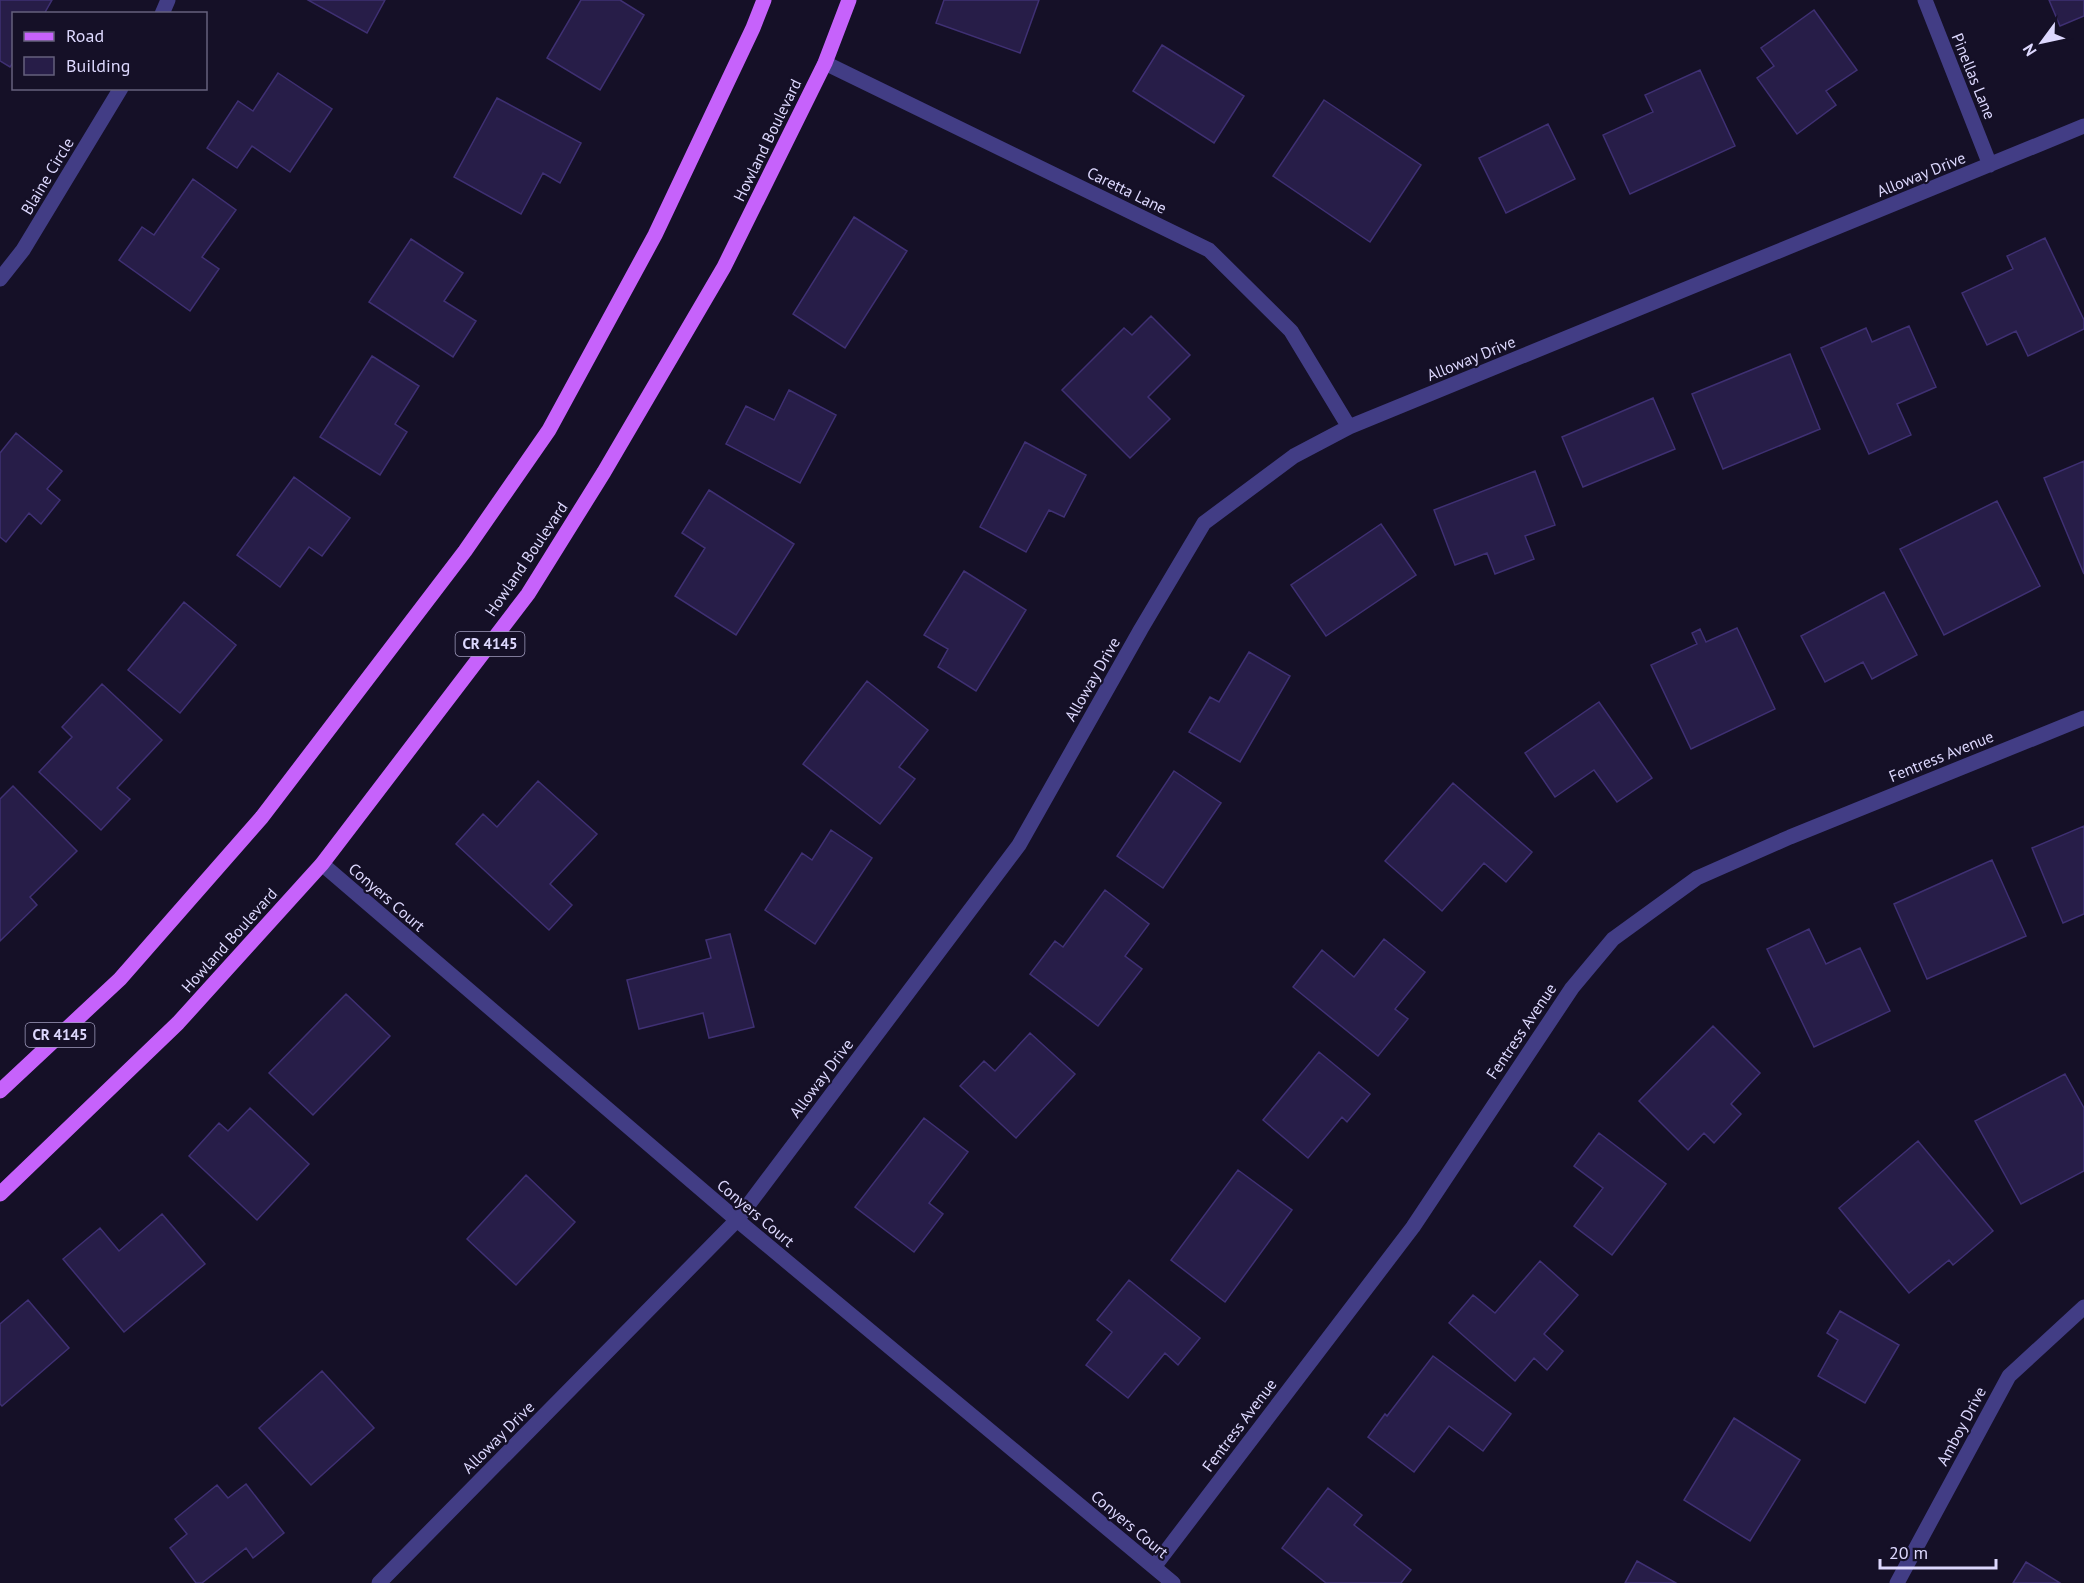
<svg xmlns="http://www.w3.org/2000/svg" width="2084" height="1583" font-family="'PT Sans',sans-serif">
  <rect width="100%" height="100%" fill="#151027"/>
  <path fill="#271d48" stroke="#3f3073" stroke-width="1.5" d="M0,0H52L44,14H14V61L10,67L0,61Z
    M308,0H385L367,33Z
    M581,0H620L644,15L600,90L547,58Z
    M944,0H1039L1020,53L936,23Z
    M2049,0H2084V16L2060,26Z
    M1814,10L1857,70L1826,91L1836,105L1797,134L1757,78L1774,66L1761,48Z
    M1162,45L1244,96L1214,143L1133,91Z
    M1700,70L1735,146L1630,194L1603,135L1653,112L1645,95Z
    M278,73L332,109L290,172L252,146L237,168L207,148L238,101L253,111Z
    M497,98L581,143L560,183L543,173L521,214L454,177Z
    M1324,100L1421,165L1370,242L1273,176Z
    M1548,124L1575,179L1506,213L1479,158Z
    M193,179L236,210L202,257L219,269L190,311L119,260L142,227L154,235Z
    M854,217L907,251L845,348L793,314Z
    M2045,238L2084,320V329L2028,356L2016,331L1987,345L1962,293L2013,269L2007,256Z
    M411,239L463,273L444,301L476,321L453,357L369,302Z
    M1151,316L1190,355L1148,397L1170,419L1130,458L1062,390L1124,328L1132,335Z
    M1909,326L1936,387L1897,404L1911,435L1869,454L1821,348L1866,328L1872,342Z
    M1790,354L1820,429L1723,469L1692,394Z
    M372,356L419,386L395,424L407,432L380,475L320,437Z
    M789,390L836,415L800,483L726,444L746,406L774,420Z
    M1653,398L1675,449L1583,487L1562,437Z
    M16,433L62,471L47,489L60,500L41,524L29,513L6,542L0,537V453Z
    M1025,442L1086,475L1064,517L1049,510L1026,552L980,527Z
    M2084,461V574L2044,478Z
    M1535,471L1555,525L1525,536L1534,559L1495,574L1487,553L1455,565L1434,510Z
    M294,477L350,518L322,556L309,547L280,587L237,555Z
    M709,490L794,544L736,635L675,596L705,548L682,533Z
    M1997,501L2040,586L1944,635L1900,549Z
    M1381,524L1416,575L1326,636L1291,585Z
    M964,571L1026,610L976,691L938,667L948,649L924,635Z
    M1884,592L1917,655L1872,679L1863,662L1825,682L1801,636Z
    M184,602L236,645L180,713L128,670Z
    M1737,628L1775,709L1691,749L1651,665L1697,644L1692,633L1700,629L1706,642Z
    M1249,652L1290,676L1240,762L1189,732L1210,697L1219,702Z
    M867,681L928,730L899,767L915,779L880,824L803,764Z
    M102,684L162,740L117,788L130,799L101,830L39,772L72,737L62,727Z
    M1599,702L1652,778L1617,802L1594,770L1555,797L1525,753Z
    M1174,771L1221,803L1163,888L1117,856Z
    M538,781L597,834L550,884L572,905L549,930L456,844L483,814L497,827Z
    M1453,783L1532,852L1506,882L1484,863L1442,911L1385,861Z
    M13,786L77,851L30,897L37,905L0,941V799Z
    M2084,826V914L2063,923L2032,848Z
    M831,830L872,858L815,944L765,910L802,853L812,860Z
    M1992,860L2026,936L1927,979L1894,904Z
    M1105,890L1149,924L1125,956L1142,969L1098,1026L1030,974L1055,941L1063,947Z
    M1809,929L1826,964L1860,948L1890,1011L1814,1047L1767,949Z
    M730,934L754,1027L709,1038L703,1013L639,1029L627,980L711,958L706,940Z
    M1384,939L1425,972L1395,1009L1408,1019L1378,1056L1293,987L1322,950L1354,977Z
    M346,994L390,1036L313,1115L269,1073Z
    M1713,1026L1760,1073L1731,1104L1741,1114L1714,1143L1704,1133L1688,1150L1639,1101Z
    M1030,1033L1075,1074L1016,1138L960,1086L984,1061L995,1071Z
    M1319,1052L1370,1094L1347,1122L1342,1117L1308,1158L1263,1120Z
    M2065,1074L2084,1108V1171L2021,1204L1975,1121Z
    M250,1108L309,1164L257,1220L189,1156L219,1123L228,1131Z
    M924,1118L968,1152L929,1203L943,1214L914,1252L855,1207Z
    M1599,1133L1666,1184L1612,1255L1574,1226L1603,1188L1574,1166Z
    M1918,1141L1993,1231L1953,1265L1949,1260L1909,1293L1839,1208Z
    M1238,1170L1292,1210L1225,1302L1171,1260Z
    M526,1175L575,1222L516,1285L467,1239Z
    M162,1214L205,1264L124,1332L63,1259L100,1228L119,1251Z
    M1540,1261L1578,1295L1544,1334L1563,1351L1547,1370L1534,1358L1515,1381L1449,1323L1473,1295L1495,1313Z
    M1129,1280L1200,1338L1178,1365L1165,1353L1128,1398L1086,1365L1112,1332L1097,1320Z
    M28,1300L69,1348L2,1406L0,1404V1324Z
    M1840,1311L1899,1345L1865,1403L1818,1376L1838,1340L1827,1333Z
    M1433,1356L1511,1414L1483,1451L1449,1426L1414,1472L1368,1437L1385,1414L1387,1416Z
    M322,1371L374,1428L311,1485L259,1428Z
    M1734,1418L1800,1460L1750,1541L1684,1500Z
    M246,1484L284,1533L253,1558L246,1548L202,1583H196L170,1548L187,1534L175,1519L217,1485L228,1498Z
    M1328,1488L1362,1515L1354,1525L1411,1570L1401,1583H1326L1282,1548Z
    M1637,1561L1676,1583H1625Z
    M2026,1562L2060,1583H2013Z"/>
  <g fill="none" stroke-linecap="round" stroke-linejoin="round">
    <path stroke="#423d85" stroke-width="15" d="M1925,0L1990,165
      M162,14L168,0
      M825,63L1209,250L1291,331L1349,427
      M0,279L23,250L121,88
      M322,864L737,1220L1173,1583
      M1154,1567L1413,1227L1572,988L1613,939L1697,878L1790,837L2084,718
      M379,1583L737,1220L1019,845L1141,629L1204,523L1294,456L1349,427L2084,126
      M1897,1583L2009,1376L2084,1307"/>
    <path stroke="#c662fb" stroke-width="15" d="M0,1091L120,979L262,817L465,551L549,430L655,235L753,28L764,0
      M0,1194L178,1023L322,864L528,594L604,472L724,267L825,63L849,0"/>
  </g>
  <g text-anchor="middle" stroke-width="4.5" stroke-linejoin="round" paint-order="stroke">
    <g fill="#151027" stroke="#a19cbe" stroke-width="1.5">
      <rect x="455.5" y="632" width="69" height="24" rx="4.5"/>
      <rect x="25.5" y="1023" width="69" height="24" rx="4.5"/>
    </g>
    <g font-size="15" font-weight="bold" fill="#ddd8fe">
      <text x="490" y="649">CR 4145</text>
      <text x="60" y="1040">CR 4145</text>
    </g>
    <g font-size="16" fill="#ddd8fe" stroke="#151027">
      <text transform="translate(1974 76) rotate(68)" y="6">Pinellas Lane</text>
      <text transform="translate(767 140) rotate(-64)" y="6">Howland Boulevard</text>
      <text transform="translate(1921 174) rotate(-22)" y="6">Alloway Drive</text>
      <text transform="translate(47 176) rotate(-59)" y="6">Blaine Circle</text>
      <text transform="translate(1127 190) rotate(26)" y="6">Caretta Lane</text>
      <text transform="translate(1471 358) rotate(-22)" y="6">Alloway Drive</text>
      <text transform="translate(526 559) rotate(-56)" y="6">Howland Boulevard</text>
      <text transform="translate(1092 679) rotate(-60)" y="6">Alloway Drive</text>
      <text transform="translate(1941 756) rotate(-22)" y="6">Fentress Avenue</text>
      <text transform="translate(387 897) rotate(41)" y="6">Conyers Court</text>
      <text transform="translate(229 940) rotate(-48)" y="6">Howland Boulevard</text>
      <text transform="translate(1521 1031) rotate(-56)" y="6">Fentress Avenue</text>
      <text transform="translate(821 1078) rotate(-53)" y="6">Alloway Drive</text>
      <text transform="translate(756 1213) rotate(40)" y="6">Conyers Court</text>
      <text transform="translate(1239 1425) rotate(-53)" y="6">Fentress Avenue</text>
      <text transform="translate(1961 1426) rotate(-62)" y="6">Amboy Drive</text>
      <text transform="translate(498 1437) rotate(-45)" y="6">Alloway Drive</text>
      <text transform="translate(1130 1524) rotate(40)" y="6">Conyers Court</text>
    </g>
  </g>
  <rect x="12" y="12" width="195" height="78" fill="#151027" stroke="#65607d" stroke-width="1.5"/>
  <rect x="24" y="32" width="30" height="9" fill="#c662fb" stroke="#65607d" stroke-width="1.5"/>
  <text x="66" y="42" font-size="18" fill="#ddd8fe">Road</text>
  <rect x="24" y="57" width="30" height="18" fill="#271d48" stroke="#65607d" stroke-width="1.5"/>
  <text x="66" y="72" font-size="18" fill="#ddd8fe">Building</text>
  <g transform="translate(2042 42) rotate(237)" stroke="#151027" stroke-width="4.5" paint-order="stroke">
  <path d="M0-4.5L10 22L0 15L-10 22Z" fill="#ddd8fe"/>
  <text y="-9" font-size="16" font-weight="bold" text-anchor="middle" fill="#ddd8fe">N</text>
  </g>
  <path d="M1880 1559v9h116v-9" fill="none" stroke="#ddd8fe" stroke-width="3"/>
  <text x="1889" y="1559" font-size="18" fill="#ddd8fe" stroke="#151027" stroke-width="4.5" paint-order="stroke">20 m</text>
</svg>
